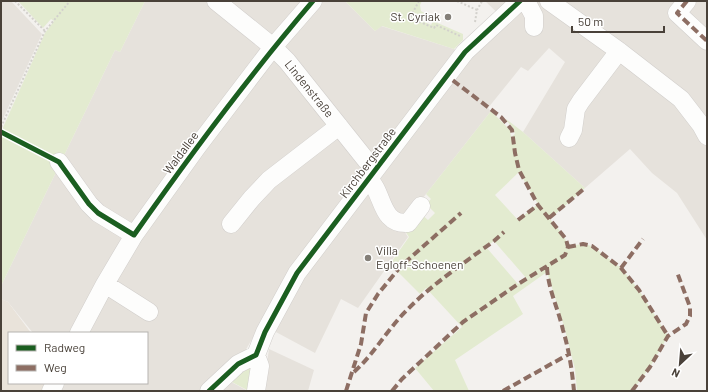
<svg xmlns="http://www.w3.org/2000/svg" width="708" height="392" font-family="Barlow,sans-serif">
  <rect width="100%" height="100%" fill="#f3f1ee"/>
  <path fill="#e6e2dc" d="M1,1H11L42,34L1,123Z
    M145,1H345L375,31L381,26L454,49L468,60L507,22L485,1H707V240L677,193L652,173L630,149L585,188L523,132L565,62L549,48L528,71L521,67L488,108L491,111L401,226L408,237L358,308L341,299L315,353L261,324L245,351L218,375L248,391H44L48,383H147V333H33L8,302L1,299V286L115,50L120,52Z
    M269,349L314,370L308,391H263Z"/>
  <path fill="#e9e3da" d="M1,299L8,302L31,333H9V383H48L44,391H1Z"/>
  <path fill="#e3ebd0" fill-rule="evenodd" d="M18,1H145L120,52L115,50L1,286V132L45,33L54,21L51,19L43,28Z
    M345,1H422L420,5L421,11L426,14L423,21L431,25L433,21L463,34V40L454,49L382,26L375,31Z
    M491,111L510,130L511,137L515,134L513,128L506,120V119L523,132L585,188L550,219C557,228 565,235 568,246L583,244L592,246L621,268L639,290L668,336L650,367L632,391H577L575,369L564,326L547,272L513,296L523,314L455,360L469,391H434L415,368L462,327L426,288L420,294L390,264L409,237L405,231L420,213L428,220L435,213L426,204L431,199L426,194ZM519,172L538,204L518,220L495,195ZM494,241L527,279L518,284L486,247Z
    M250,368L253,370L249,391L230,381L243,370Z"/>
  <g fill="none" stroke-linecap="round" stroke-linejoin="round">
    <g stroke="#d1cecb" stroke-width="19">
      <path id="minor" d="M216,1L273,47L287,61L366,160L377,168
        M526,1L534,16V27
        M549,1L619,51L681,99L701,125L707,136
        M687,1L677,13L707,41
        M569,138L573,130L576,109L581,101L619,51
        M59,162L89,204L98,213L134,235
        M368,179C384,191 379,225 408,223L421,206
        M231,224L252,198L269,180L339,126
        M105,284L149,312
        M79,333L105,284L134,235L197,147L273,47L313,1
        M256,355L265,332L297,273L465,52L520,1
        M256,355L260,366L256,391
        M51,391L55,383
        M209,391L238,364L256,355"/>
    </g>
    <path stroke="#d3d1cc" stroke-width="2" stroke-dasharray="2 2" stroke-linecap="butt" d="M15,1L45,31
      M419,1L411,16V18L434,28L436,25L460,36
      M457,1L477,10
      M475,22L477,10L482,1
      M1,127L45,31L70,1"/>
    <use href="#minor" stroke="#fdfdfc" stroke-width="18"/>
    <path stroke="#8d6e63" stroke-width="4" stroke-dasharray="8 4" stroke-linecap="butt" d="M687,1L677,13L707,41
      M549,218L585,188
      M518,220L538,205
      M568,247L583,244L592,246L621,268L639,290L668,336
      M547,267C548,289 558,308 563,330C569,350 572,370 574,391
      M621,268L643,239
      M354,372C374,354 387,330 406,311C432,284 464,263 494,241L504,232
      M346,391L361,344L366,313L378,294L401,266L461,213
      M392,391L402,379L463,322L518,284L565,255L568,247L566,239L538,205L519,170L515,153L512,130L501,117L447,76
      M503,391L569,354
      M632,391L650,367L668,336L686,324L690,316V307L677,272"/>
    <g stroke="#fff" stroke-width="8">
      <path id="cycleway" d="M1,132L59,162L89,204L98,213L134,235C190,155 249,76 313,1
        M209,391L238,364L256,355L265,332L297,273L465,52L520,1"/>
    </g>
    <use href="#cycleway" stroke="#1b5e20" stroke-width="5"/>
  </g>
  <g fill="#847f78" stroke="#fff" stroke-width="1.5">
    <circle cx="448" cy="17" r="4"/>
    <circle cx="368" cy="258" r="4"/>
  </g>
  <g text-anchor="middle" stroke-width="3" stroke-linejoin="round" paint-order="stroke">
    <g font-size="12" fill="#494139" stroke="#fff" text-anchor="end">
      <text x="440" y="21">St. Cyriak</text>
      <text x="376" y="255" text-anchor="start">Villa<tspan x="376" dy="14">Egloff-Schoenen</tspan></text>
    </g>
    <g font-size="12" fill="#494139" stroke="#fff">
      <text transform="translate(309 89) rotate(51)" y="4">Lindenstraße</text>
      <text transform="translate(181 153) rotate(-53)" y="4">Waldallee</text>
      <text transform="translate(368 163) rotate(-53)" y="4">Kirchbergstraße</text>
    </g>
  </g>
  <rect width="708" height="392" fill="none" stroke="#494139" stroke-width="4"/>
  <rect x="8" y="332" width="140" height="52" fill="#ffffff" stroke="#b6b3b0"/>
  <rect x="16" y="345" width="20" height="6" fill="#1b5e20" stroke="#b6b3b0"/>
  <text x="44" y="352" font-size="12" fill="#494139">Radweg</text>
  <rect x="16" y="365" width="20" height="6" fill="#8d6e63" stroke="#b6b3b0"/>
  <text x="44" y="372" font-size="12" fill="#494139">Weg</text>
  <g transform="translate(680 364) rotate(206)" stroke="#ffffff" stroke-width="3" paint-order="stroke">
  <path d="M0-3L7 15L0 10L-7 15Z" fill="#494139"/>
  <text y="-6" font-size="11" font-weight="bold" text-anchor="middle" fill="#494139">N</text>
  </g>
  <path d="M572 26v6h92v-6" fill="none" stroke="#494139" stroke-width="2"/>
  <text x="578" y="26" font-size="12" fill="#494139" stroke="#ffffff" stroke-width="3" paint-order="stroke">50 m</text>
</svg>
